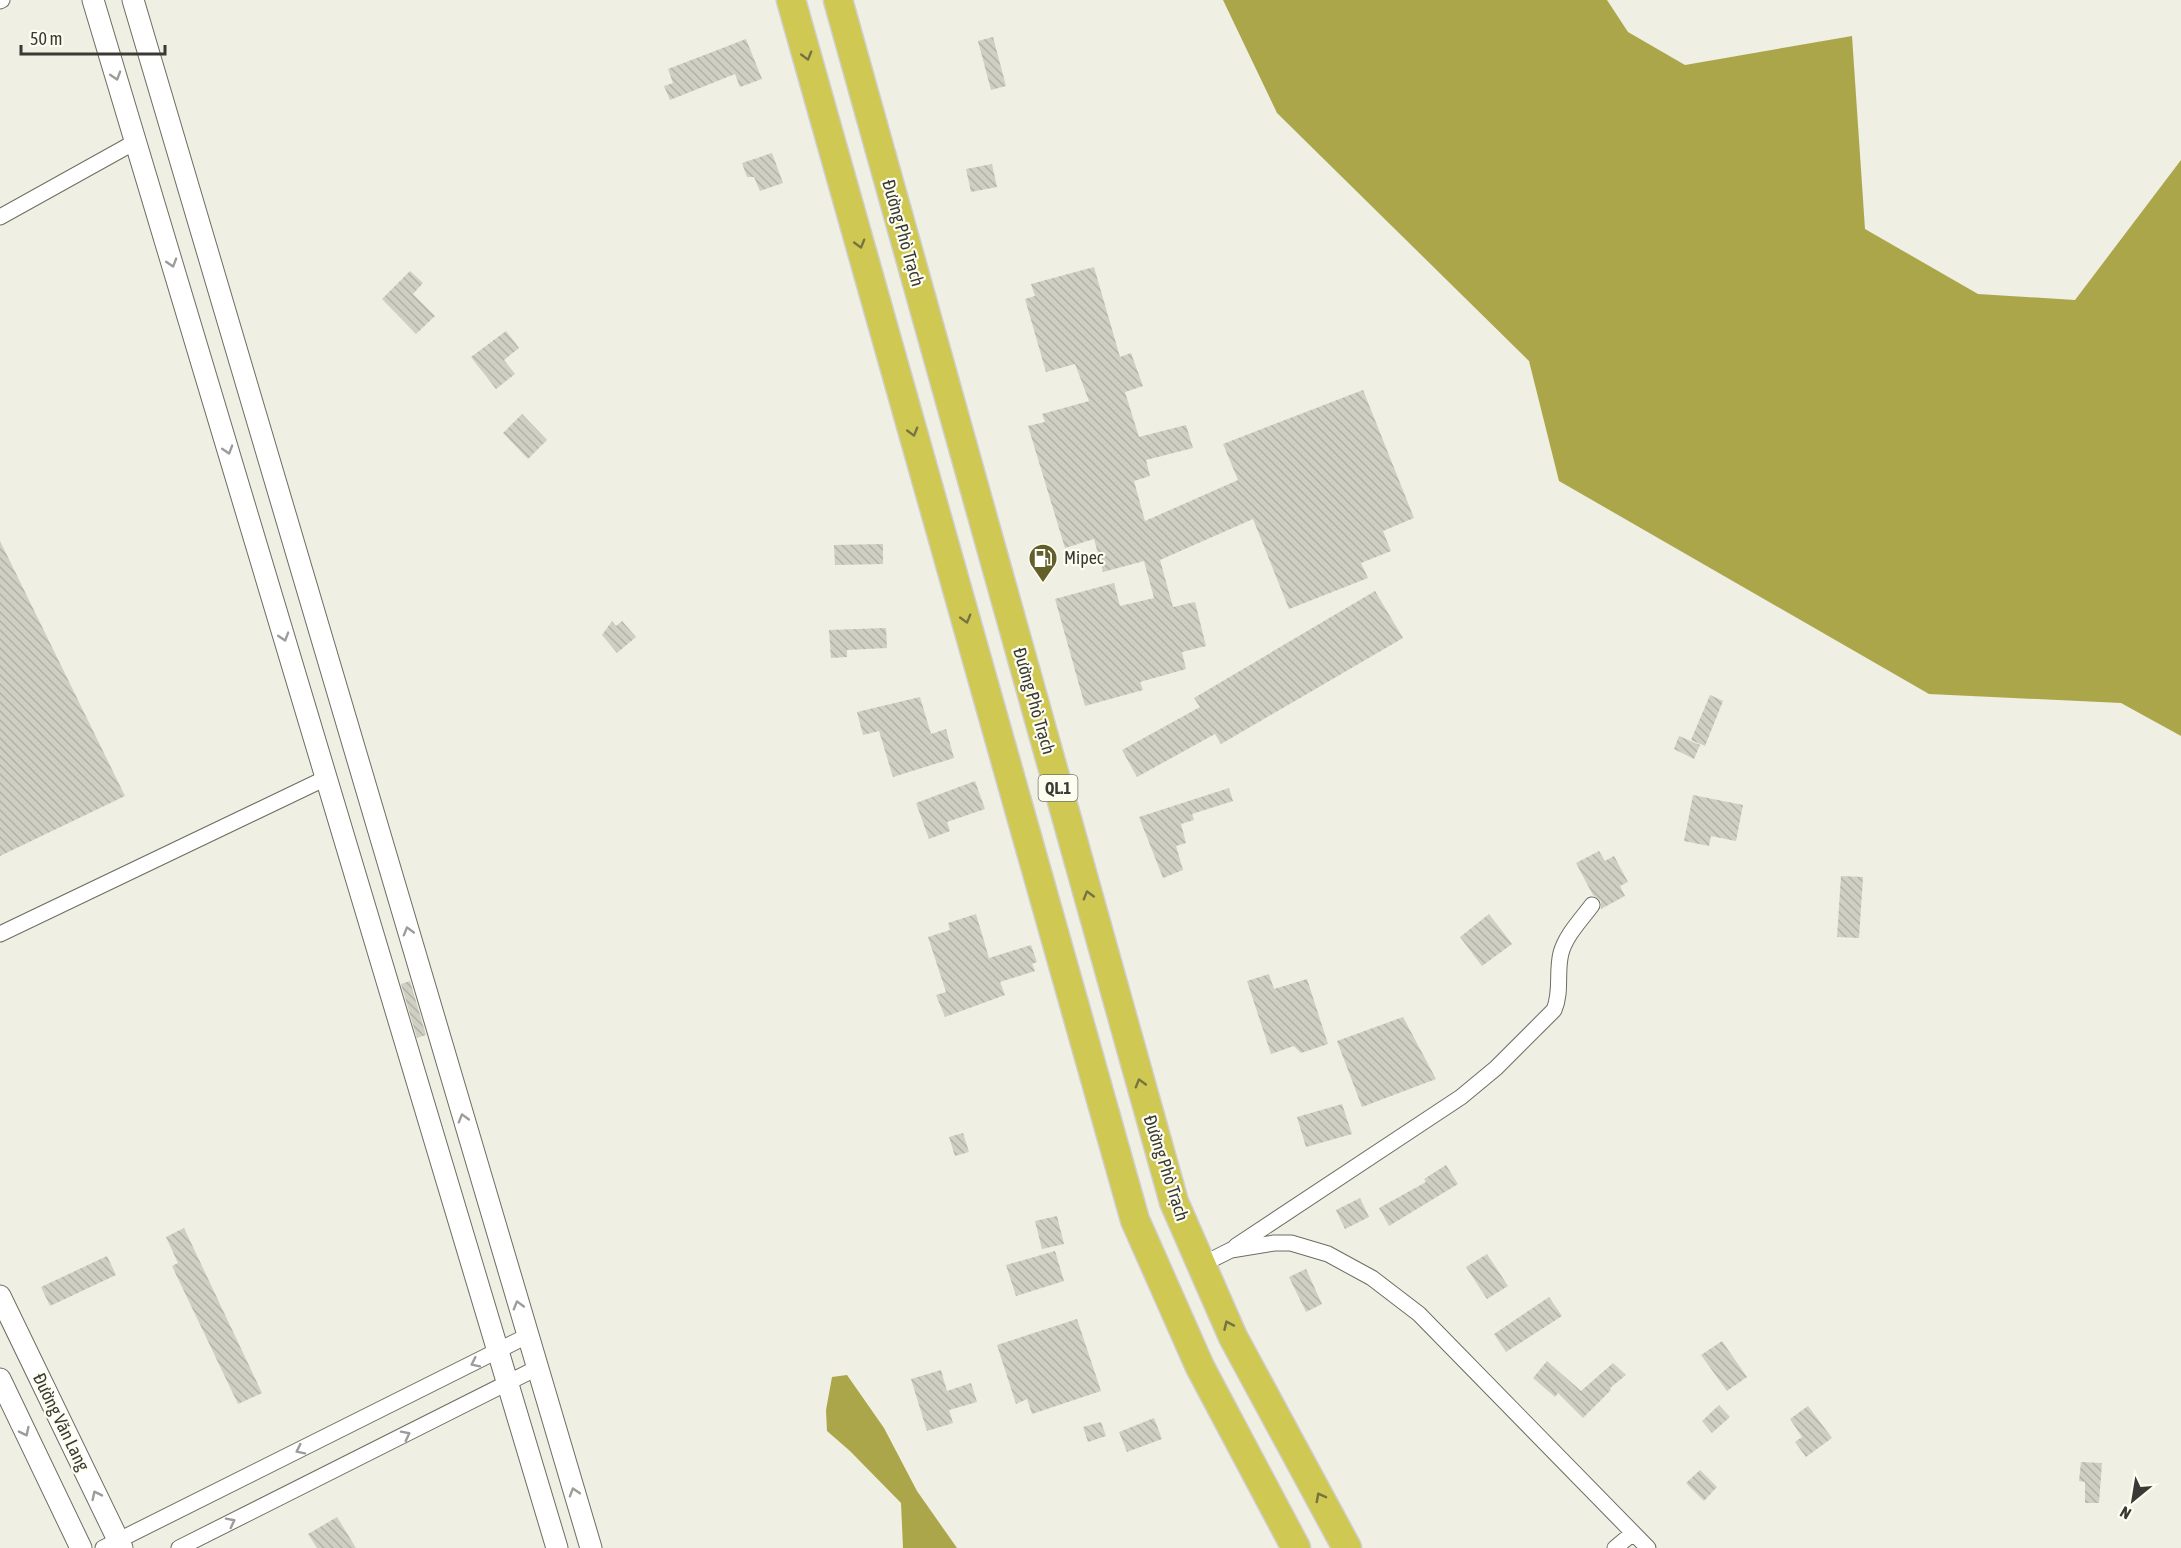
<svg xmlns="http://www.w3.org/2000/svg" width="2181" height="1548" font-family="'Asap Condensed',sans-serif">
  <defs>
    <pattern id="building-back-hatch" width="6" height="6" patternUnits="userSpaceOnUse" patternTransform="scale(1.5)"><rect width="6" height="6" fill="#cfcfc3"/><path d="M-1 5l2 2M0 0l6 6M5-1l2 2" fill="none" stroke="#b2b2a8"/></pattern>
  </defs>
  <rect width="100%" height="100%" fill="#efefe3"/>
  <path fill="#aca64b" d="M1223,0H1607L1628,32L1685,65L1852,36L1865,229L1978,294L2075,300L2181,160V736L2121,703L1929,694L1559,481L1529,361L1277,113Z
    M847,1375L884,1428L917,1491L957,1548H903L901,1503L850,1451L827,1431L826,1410L832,1377Z"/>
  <path fill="url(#building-back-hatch)" d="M993,37L1006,86L991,90L978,41Z
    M746,39L762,79L740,87L735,74L670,100L664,86L673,83L668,69Z
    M772,153L783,183L760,191L754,177H747L742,163Z
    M992,164L997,187L971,192L966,169Z
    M1094,267L1120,357L1131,353L1143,386L1125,392L1139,437L1186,425L1193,448L1146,460L1150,476L1134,481L1145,521L1238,480L1223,444L1363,390L1414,518L1383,531L1391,551L1361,563L1368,578L1289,609L1253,519L1160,560L1173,607L1195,602L1206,646L1182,652L1186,669L1140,682L1143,690L1085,706L1055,599L1114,583L1120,606L1154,598L1144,561L1103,572L1094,539L1065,548L1028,426L1045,422L1042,414L1089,401L1075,364L1046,372L1025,299L1035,296L1031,284Z
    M410,271L423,283L413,294L435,316L416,334L382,299Z
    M506,331L519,348L504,360L515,374L496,389L471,357Z
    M522,414L547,440L528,459L503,433Z
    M0,541L125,796L0,856Z
    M883,544V564L835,565L834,545Z
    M1375,591L1403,638L1221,744L1215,734L1137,777L1122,750L1200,707L1194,698Z
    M612,621L616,626L622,621L636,637L617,653L602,635Z
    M886,628L887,648L847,650V657L831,658L829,630Z
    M1710,695L1723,701L1705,746L1691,740Z
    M920,697L931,734L946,729L954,758L893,777L879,731L863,735L857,712Z
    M1679,736L1700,745L1694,759L1674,749Z
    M975,781L985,809L947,822L950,831L929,839L916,803Z
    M1229,788L1233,801L1192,814L1194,820L1181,824L1186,843L1176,846L1183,870L1163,878L1139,817Z
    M1693,795L1743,805L1736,841L1711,836L1709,846L1684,841Z
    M1599,851L1605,861L1614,856L1628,882L1620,886L1625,896L1601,909V901L1593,895L1576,863Z
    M1841,876L1863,877L1859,938L1837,937Z
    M976,914L989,958L1031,945L1037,962L1032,964L1035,971L1000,982L1005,995L945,1017L936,995L946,992L928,937L950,930L948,923Z
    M1489,914L1512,944L1482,966L1460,937Z
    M1269,974L1274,989L1307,979L1328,1044L1301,1053L1294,1046L1271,1054L1247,981Z
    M410,981L426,1035L417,1038L401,984Z
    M1403,1017L1436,1079L1362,1107L1337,1041Z
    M1342,1104L1352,1134L1306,1147L1297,1117Z
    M963,1133L969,1152L955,1156L949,1137Z
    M1446,1165L1458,1184L1389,1226L1379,1208L1426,1182L1424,1179Z
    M1360,1198L1369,1217L1345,1229L1336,1210Z
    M1057,1216L1064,1244L1042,1249L1035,1221Z
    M184,1228L262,1393L238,1404L172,1266L178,1263L166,1237Z
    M1055,1251L1064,1281L1016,1296L1006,1265Z
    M1487,1254L1508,1286L1487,1299L1466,1267Z
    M107,1256L116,1275L50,1306L41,1287Z
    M1306,1269L1322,1304L1306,1312L1289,1277Z
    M1549,1297L1562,1316L1506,1352L1494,1334Z
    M1077,1319L1101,1391L1032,1414L1027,1399L1016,1404L997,1345Z
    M1722,1341L1747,1377L1727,1391L1701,1355Z
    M1547,1361L1581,1391L1613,1363L1626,1375L1610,1388L1611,1390L1583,1418L1558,1393L1555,1397L1533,1378Z
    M941,1370L947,1391L971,1383L977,1402L949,1410L953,1423L927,1431L911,1379Z
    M1719,1405L1730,1417L1712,1433L1702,1421Z
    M1808,1406L1832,1438L1806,1457L1795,1442L1802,1437L1790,1419Z
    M1154,1418L1162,1439L1127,1452L1119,1432Z
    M1101,1422L1106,1436L1088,1442L1083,1427Z
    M2081,1462L2102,1463L2099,1503H2085V1482L2079,1481Z
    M1700,1470L1717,1487L1704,1501L1686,1483Z
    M337,1517L356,1548H317L308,1534Z"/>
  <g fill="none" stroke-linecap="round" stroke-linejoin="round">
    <g stroke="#6d6d62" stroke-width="17">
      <path id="street" d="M0,1L2,0
        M0,217L135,142
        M0,934L326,778
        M1236,1246L1461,1097L1496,1068L1554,1010C1562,992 1556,972 1561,953C1566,935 1581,920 1592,905
        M1201,1265L1231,1250L1274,1243H1291L1328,1254L1372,1278L1419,1314L1648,1548
        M103,1548L527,1336
        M179,1548L537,1368
        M1615,1548L1633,1533"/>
    </g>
    <g stroke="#6d6d62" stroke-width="23">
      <path id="secondary" d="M93,0L557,1548
        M133,0L591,1548
        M0,1296L122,1548
        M0,1379L81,1548"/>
    </g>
    <g stroke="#d0cfcf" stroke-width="31">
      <path id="highway" d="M791,0L1135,1220L1200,1367L1296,1548
        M838,0L1174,1202L1233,1337L1347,1548"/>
    </g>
    <use href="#street" stroke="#fff" stroke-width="15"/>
    <use href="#secondary" stroke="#fff" stroke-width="21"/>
    <use href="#highway" stroke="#cfc852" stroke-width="28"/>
  </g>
  <defs><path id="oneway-chevron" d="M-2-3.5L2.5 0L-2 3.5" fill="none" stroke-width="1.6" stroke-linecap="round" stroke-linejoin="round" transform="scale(1.5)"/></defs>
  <g stroke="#767241">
    <use href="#oneway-chevron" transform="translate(807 56) rotate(74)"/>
    <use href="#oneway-chevron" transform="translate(860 244) rotate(74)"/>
    <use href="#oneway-chevron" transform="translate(913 432) rotate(74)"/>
    <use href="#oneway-chevron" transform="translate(966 619) rotate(74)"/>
    <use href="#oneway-chevron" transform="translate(1088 895) rotate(-106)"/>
    <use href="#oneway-chevron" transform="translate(1140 1083) rotate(-106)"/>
    <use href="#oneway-chevron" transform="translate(1228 1325) rotate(-114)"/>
    <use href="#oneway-chevron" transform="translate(1320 1497) rotate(-118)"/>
  </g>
  <g stroke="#9c9c9a">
    <use href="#oneway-chevron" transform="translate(116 76) rotate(73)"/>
    <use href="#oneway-chevron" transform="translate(172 263) rotate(73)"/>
    <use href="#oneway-chevron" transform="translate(228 450) rotate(73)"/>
    <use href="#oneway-chevron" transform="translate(284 637) rotate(73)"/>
    <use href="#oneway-chevron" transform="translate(408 931) rotate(-106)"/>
    <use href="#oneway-chevron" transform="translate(463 1118) rotate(-106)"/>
    <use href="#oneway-chevron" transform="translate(518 1305) rotate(-106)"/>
    <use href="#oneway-chevron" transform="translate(475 1363) rotate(154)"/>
    <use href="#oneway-chevron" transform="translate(25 1432) rotate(64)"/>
    <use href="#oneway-chevron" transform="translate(406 1435) rotate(-27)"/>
    <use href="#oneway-chevron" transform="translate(300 1450) rotate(154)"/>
    <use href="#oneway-chevron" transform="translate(574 1492) rotate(-107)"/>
    <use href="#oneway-chevron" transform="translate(96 1495) rotate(-116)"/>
    <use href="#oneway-chevron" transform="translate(231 1522) rotate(-27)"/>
  </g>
  <defs>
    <g id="fuel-pin" transform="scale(1.5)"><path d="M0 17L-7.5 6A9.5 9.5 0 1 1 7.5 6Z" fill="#625f2b" stroke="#fdfdf0"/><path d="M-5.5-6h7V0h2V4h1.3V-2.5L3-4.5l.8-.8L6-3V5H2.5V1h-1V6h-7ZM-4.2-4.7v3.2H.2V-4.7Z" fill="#fff"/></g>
  </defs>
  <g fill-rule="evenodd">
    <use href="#fuel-pin" x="1043" y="558"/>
  </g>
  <g text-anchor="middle" stroke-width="4.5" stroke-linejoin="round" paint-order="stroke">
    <rect fill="#fdfdf0" stroke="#74746d" stroke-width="1.5" x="1038.5" y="775" width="39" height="26" rx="4.5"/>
    <g font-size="16" font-weight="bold" fill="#3a3935">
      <text x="1058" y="794">QL.1</text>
    </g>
    <g font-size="18" fill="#3a3935" stroke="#fdfdf0">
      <text transform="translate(903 233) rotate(74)" y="6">Đường Phò Trạch</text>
      <text transform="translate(1034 701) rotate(74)" y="6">Đường Phò Trạch</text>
      <text transform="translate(1166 1168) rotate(72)" y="6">Đường Phò Trạch</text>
      <text transform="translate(61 1422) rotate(64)" y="6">Đường Văn Lang</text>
    </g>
    <g font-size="18" fill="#3a3935" stroke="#fdfdf0" text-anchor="start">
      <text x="1064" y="564">Mipec</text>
    </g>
  </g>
  <g transform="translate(2133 1500) rotate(210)" stroke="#fdfdf0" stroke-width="4.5" paint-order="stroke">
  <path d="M0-4.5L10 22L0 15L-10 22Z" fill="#3a3935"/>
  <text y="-9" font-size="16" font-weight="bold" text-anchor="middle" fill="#3a3935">N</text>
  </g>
  <path d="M21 45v9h144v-9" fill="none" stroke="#3a3935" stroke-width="3"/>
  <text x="30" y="45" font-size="18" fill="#3a3935" stroke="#fdfdf0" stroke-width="4.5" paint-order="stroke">50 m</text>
</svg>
